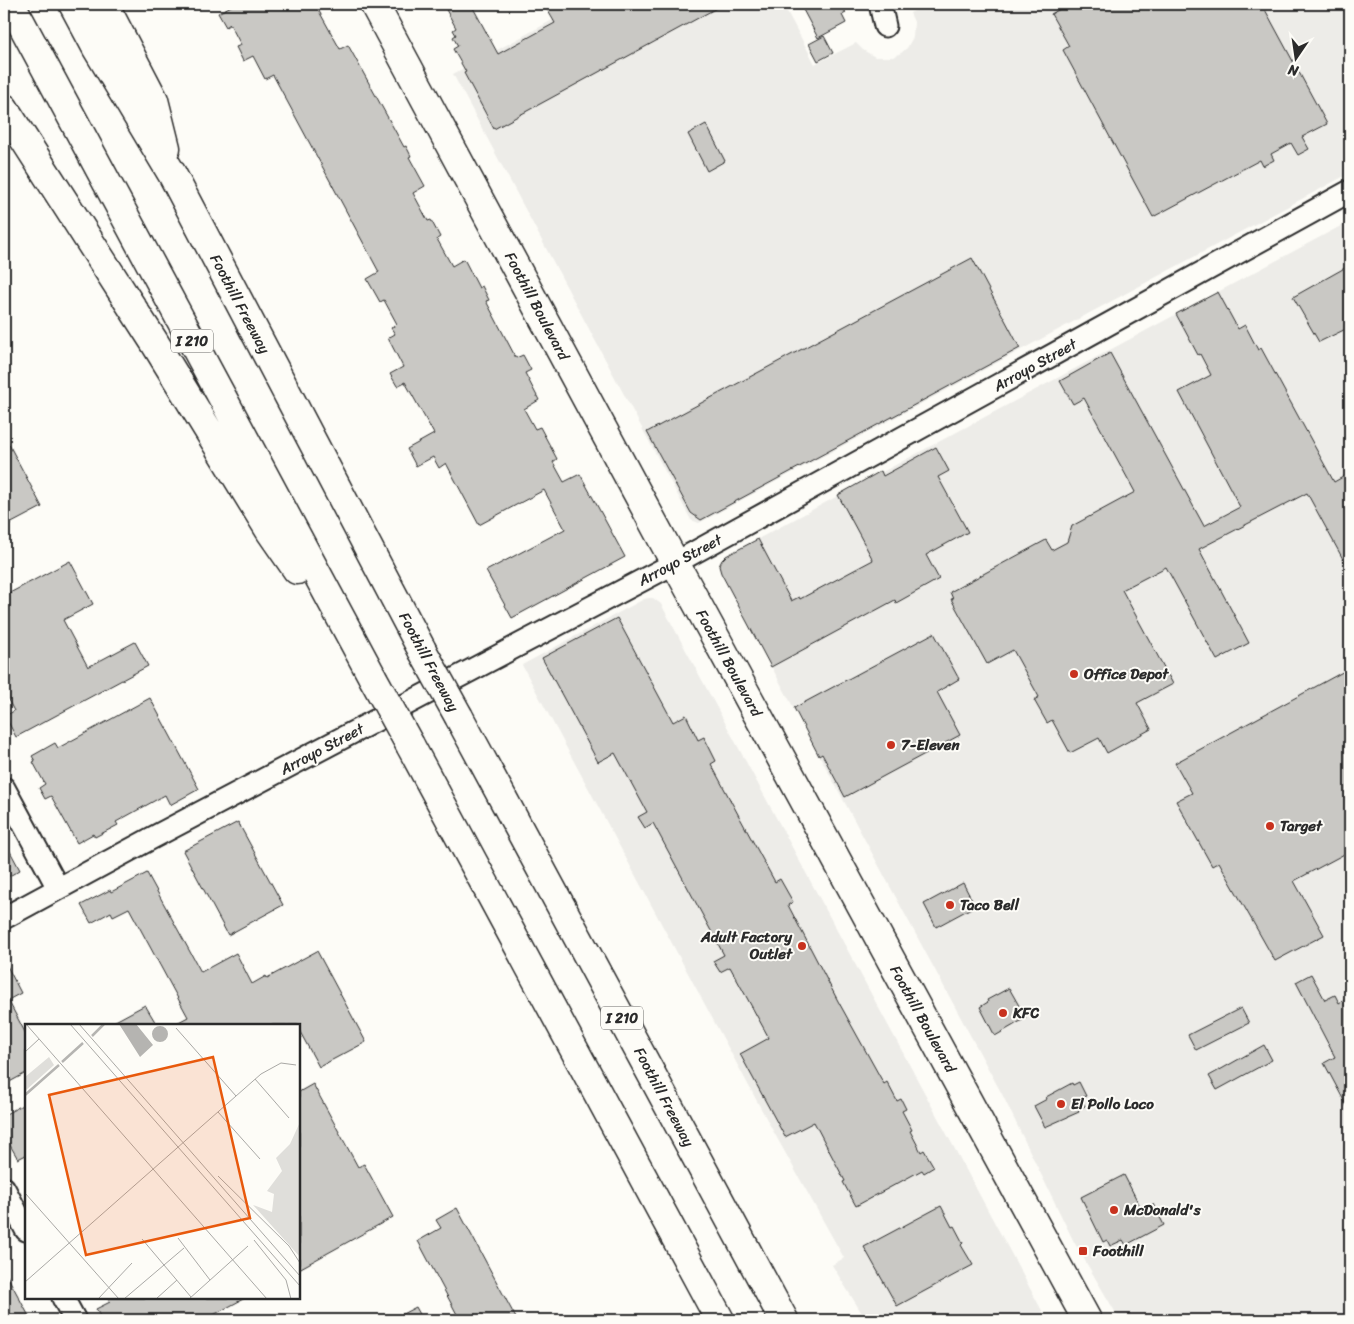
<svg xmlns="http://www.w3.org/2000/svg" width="1354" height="1324" font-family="Sriracha,sans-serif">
  <rect width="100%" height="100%" fill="#fdfcf7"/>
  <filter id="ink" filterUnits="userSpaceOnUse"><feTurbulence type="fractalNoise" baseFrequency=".02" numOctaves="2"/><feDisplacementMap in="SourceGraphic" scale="10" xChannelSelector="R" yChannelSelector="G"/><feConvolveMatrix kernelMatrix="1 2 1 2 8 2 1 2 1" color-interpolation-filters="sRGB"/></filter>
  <g filter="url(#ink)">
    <path fill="#edece8" d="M582,4H783L815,64L856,43L863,50L875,57H893L901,53L907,48L913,37L914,22L910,13L927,4H1350V173L699,523L691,520L453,74Z
      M1350,221V1320H1120L1074,1242L1003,1096L721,573L719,566L722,560L726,556Z
      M649,598H653L661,604L1047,1320H866L832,1265L844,1258L772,1129L522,665L644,599Z"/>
    <path fill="#c9c8c4" stroke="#2b2b2b" d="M235,4H315L340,49L348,45L404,147L406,146L411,156L409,157L425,186L413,193L428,221L431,220L440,237L437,239L452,266L464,259L479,288L482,286L489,300L486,301L516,358L523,355L531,370L525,373L539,400L524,409L535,429L540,427L557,459L553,462L564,482L580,474L625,557L512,618L486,571L565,529L544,490L479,525L446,463L439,468L433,457L416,466L407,449L434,434L405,382L397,386L390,374L403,367L388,338L395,334L391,328L397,324L384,300L380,302L367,279L379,272L273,75L265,79L253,56L243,61L236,47L241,45L230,24L226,27L218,13Z
      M443,4H471L498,54L555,23L544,4H724L494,129L464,73L466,72L453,49L458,46L453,37L456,35L453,30L456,28Z
      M800,4H841L846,13L842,15L846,23L818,38Z
      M1069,4H1262L1327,124L1302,137L1309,149L1298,155L1291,143L1271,154L1274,160L1263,166L1260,160L1153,217L1063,50L1069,46L1051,14Z
      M824,36L833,53L818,61L809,44Z
      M706,124L725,161L707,171L688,134Z
      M972,258L1020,348L701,520L691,513L647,432Z
      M1350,265V327L1319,342L1293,297Z
      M1218,292L1238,329L1245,325L1258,350L1261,348L1334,482L1350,473V572L1307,493L1199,549L1249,643L1217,660L1166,567L1122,590L1173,684L1137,703L1151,729L1107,753L1099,738L1070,753L1052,720L1047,723L1034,700L1039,697L1013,650L987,664L951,599H953L950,592L1046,540L1052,550L1067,542L1072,526L1135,492L1084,398L1073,404L1060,381L1110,353L1204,526L1240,507L1179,392L1211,375L1200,354L1198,355L1176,314Z
      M4,435L42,507L4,527Z
      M936,447L949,471L938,477L968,532L926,555L939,579L896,603L895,600L771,667L721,573L719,566L722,560L726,556L758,539L791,601L799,597L800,599L873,560L838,495L881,471L883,476Z
      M70,561L93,604L63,620L88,667L135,642L148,666L16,737L5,716L14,711L4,692V596Z
      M617,618L673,722L686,715L698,740L704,737L716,761L711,764L740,818L775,882L780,879L793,902L788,905L838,1001L884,1084L887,1082L897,1101L901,1099L906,1109L902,1111L912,1130L910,1131L921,1152L924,1150L934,1167L924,1173L922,1170L856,1206L843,1182L845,1181L814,1122L785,1137L740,1054L769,1038L730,967L720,972L713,961L724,955L653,823L645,828L638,817L647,812L615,753L598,762L542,658Z
      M934,633L959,679L937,692L960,735L845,797L822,754L819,756L794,708Z
      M1350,668V851L1294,881L1324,935L1275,961L1219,862L1212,866L1176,801L1192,793L1175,763Z
      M150,698L199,789L170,805L165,795L116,822L118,825L95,837L93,834L77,843L51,796L45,799L39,788L45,784L33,762L35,761L32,756L55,743L58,748Z
      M238,822L283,905L228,935L183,851Z
      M4,840L20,870L4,879Z
      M147,873L201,972L236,953L252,984L266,976L267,978L317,951L366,1042L319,1067L299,1030V1025H173L188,1017L129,908L113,916L111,912L91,923L81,905L110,890L111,892Z
      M963,883L975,906L936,927L924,904Z
      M4,960L21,993L8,1000L26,1034V1073L4,1085Z
      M1311,974L1325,1000L1335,995L1339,1003L1350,996V1112L1324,1063L1335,1057L1296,982Z
      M1009,988L1026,1018L995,1036L980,1007L988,1002L987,1000Z
      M145,1005L157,1025H108Z
      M1241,1008L1249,1023L1196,1050L1188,1035Z
      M1264,1045L1272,1060L1217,1090L1209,1076Z
      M1079,1082L1086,1096L1081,1098L1085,1106L1078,1110L1079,1112L1045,1127L1034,1106L1047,1099L1046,1097L1072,1083L1073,1085Z
      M313,1084L358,1167L364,1164L393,1217L299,1269V1092Z
      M26,1103V1155L18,1159L4,1135V1115Z
      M1124,1175L1142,1210L1153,1204L1164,1225L1126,1245L1123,1240L1110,1246L1107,1240L1103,1242L1081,1197Z
      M941,1206L952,1227L954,1226L963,1243L961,1245L973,1265L897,1306L864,1247Z
      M457,1208L517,1320H460L418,1241L441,1228L436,1220Z
      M4,1270L31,1320H4Z
      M108,1298H245L204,1320H102L96,1309L110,1302Z
      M416,1307L423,1320H391Z"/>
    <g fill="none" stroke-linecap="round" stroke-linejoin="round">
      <g stroke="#2b2b2b" stroke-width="25">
        <path id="minor" d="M880,4L885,26
          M4,788L58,888
          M4,918L152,838L675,563L1350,191
          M4,1188L26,1230
          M63,1298L75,1320"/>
      </g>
      <g stroke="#2b2b2b" stroke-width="31">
        <path id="major" d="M374,4L675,563L1087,1320"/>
      </g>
      <g stroke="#2b2b2b" stroke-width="31">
        <path id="highway" d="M11,4L373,678
          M73,4L96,47L172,174L422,650
          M104,4L154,100L166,148
          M4,108L153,340L270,531L297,570
          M459,717L784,1320
          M410,745L720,1320"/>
      </g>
      <use href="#minor" stroke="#fdfcf7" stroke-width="21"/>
      <use href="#major" stroke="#fdfcf7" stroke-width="28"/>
      <use href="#highway" stroke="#fdfcf7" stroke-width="28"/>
      <g stroke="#2b2b2b" stroke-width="31" stroke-linecap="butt">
        <path id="highway-bridge" d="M422,650L459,717
          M373,678L410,745"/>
      </g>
      <use href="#highway-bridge" stroke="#fdfcf7" stroke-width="28"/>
    </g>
  </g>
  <g fill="#c8321e" stroke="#fdfcf7" stroke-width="2">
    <circle cx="1074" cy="674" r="5"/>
    <circle cx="891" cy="745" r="5"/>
    <circle cx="1270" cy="826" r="5"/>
    <circle cx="950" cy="905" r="5"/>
    <circle cx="802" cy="946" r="5"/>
    <circle cx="1003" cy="1013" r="5"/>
    <circle cx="1061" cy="1104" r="5"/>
    <circle cx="1114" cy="1210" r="5"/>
    <rect x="1078" y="1246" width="10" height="10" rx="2.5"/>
  </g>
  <g text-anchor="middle" stroke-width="4" stroke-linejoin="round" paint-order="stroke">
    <g fill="#fdfcf7" stroke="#6a6a68" stroke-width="1">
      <rect x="171" y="329.5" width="42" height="23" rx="4"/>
      <rect x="601" y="1006.5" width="42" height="23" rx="4"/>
    </g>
    <g font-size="14" font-weight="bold" fill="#2b2b2b">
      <text x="192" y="346">I 210</text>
      <text x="622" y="1023">I 210</text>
    </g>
    <g font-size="15" fill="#2b2b2b" stroke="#fdfcf7">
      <text transform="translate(240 304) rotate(62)" y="5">Foothill Freeway</text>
      <text transform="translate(537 306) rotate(62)" y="5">Foothill Boulevard</text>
      <text transform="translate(1035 365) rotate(-29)" y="5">Arroyo Street</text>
      <text transform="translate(680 560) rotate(-28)" y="5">Arroyo Street</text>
      <text transform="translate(429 662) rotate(62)" y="5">Foothill Freeway</text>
      <text transform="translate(729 663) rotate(61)" y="5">Foothill Boulevard</text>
      <text transform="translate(322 749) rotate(-28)" y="5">Arroyo Street</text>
      <text transform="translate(923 1019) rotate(61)" y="5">Foothill Boulevard</text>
      <text transform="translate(664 1097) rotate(62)" y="5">Foothill Freeway</text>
    </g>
    <g font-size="15" font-weight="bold" fill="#2b2b2b" stroke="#fdfcf7" text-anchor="start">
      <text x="1084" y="679">Office Depot</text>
      <text x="901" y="750">7-Eleven</text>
      <text x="1280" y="831">Target</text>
      <text x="960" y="910">Taco Bell</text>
      <text x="792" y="942" text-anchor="end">Adult Factory<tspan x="792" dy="17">Outlet</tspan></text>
      <text x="1013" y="1018">KFC</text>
      <text x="1071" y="1109">El Pollo Loco</text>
      <text x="1124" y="1215">McDonald's</text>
      <text x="1093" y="1256">Foothill</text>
    </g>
  </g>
  <g transform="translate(25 1024)">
    <rect width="275" height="275" fill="#fdfcf7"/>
    <path d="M24,33L29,41L0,67V53ZM275,98V233L228,181L247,188L249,170L242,167L257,147L251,134L265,120Z" fill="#dfdeda"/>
    <path d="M94,0H111L128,21L115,33ZM127 10a8 8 0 1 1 16 0a8 8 0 1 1-16 0Z" fill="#b5b4b1"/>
    <path fill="none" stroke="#b5b4b1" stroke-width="2.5" d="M67,12L79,0M37,38L58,19M0,71L34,41"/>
    <path fill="none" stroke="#a9a8a5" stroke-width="1" d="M1,0L242,275M45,0L275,262M54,0L275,252M151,4L211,72M0,28L14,15M230,55L264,94M193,88L235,135M193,152L264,222L275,239M0,169L94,275M153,214L185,256M117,215L166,273M229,216L261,256L266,275M0,258L236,50L256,39L271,41M73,275L107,239M99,275L159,224M131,275L152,256M164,275L223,222"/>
    <path fill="#e8590c" fill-opacity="0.15" stroke="#e8590c" stroke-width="2.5" d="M188,33L225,194L61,231L24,71Z"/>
    <rect width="275" height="275" fill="none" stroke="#2b2b2b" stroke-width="2.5"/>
  </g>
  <rect width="1354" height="1324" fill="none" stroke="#fdfcf7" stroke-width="20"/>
  <rect x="10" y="10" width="1334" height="1304" fill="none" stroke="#2b2b2b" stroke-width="2" filter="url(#ink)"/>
  <g transform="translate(1296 58) rotate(193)" stroke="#fdfcf7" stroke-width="4" paint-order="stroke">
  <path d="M0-4L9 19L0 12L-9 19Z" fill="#2b2b2b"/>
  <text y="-8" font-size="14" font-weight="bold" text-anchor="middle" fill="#2b2b2b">N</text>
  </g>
</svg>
